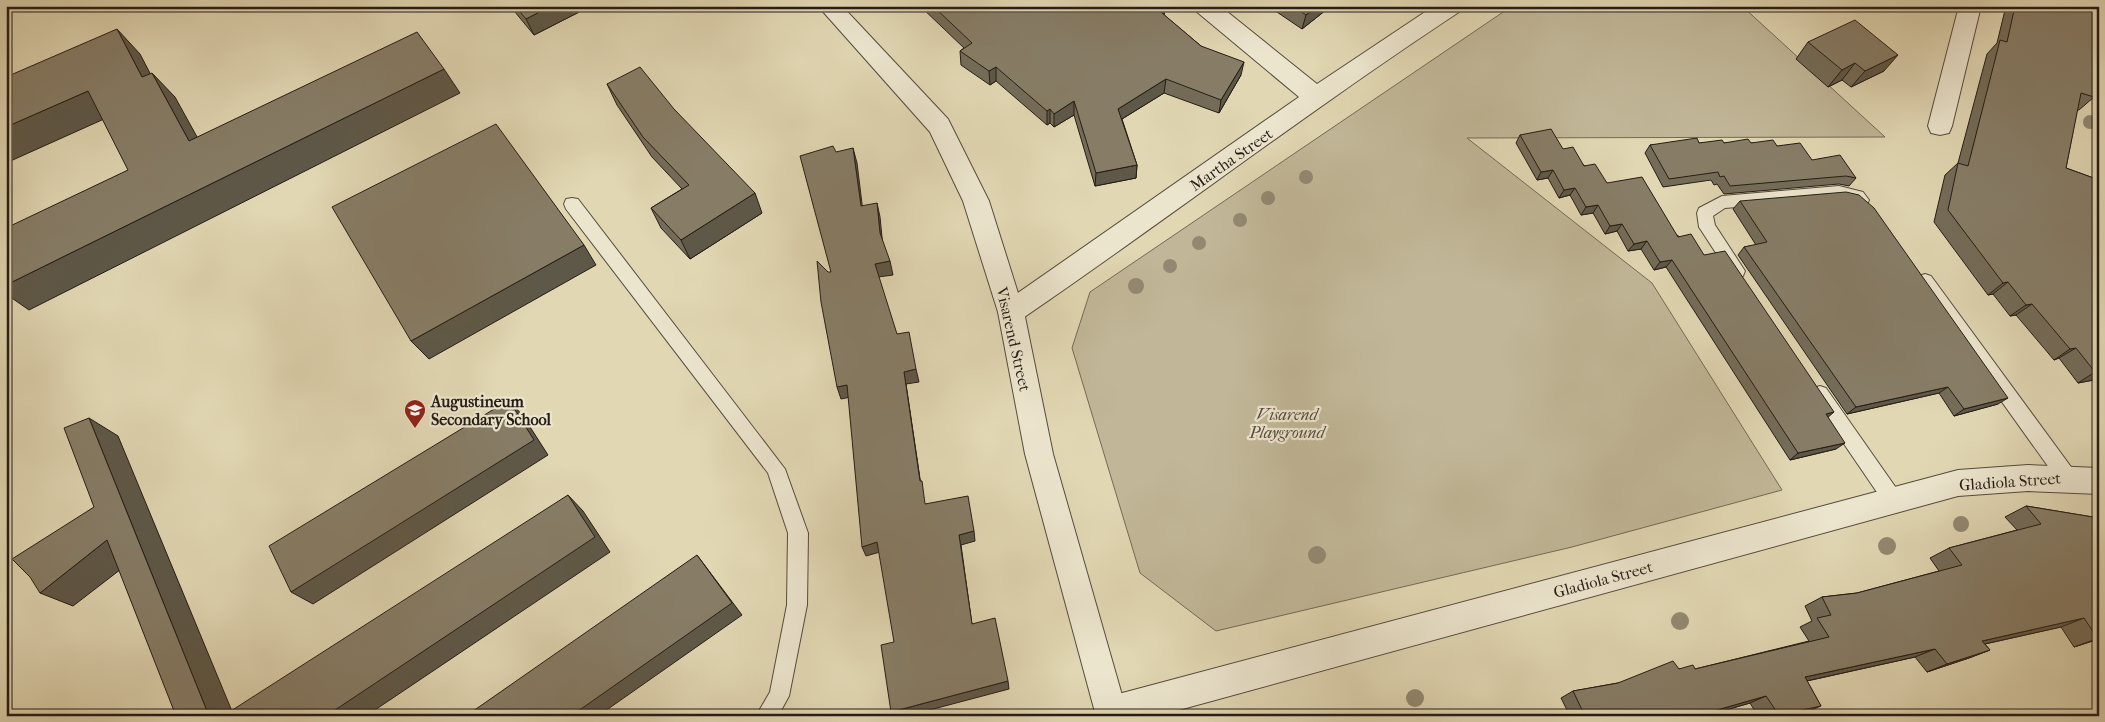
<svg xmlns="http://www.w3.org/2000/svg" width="2105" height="722" font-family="'IM FELL French Canon',serif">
  <rect width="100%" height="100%" fill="#e1d7b3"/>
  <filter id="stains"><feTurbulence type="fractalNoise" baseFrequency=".004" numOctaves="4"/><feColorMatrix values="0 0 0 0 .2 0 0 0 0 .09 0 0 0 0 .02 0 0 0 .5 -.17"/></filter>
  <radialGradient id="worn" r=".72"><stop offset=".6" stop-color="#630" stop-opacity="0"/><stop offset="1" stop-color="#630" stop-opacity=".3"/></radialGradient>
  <path fill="#c1b798" stroke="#736a56" d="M1512,6H1742L1885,137L1467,138L1652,283L1782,490L1572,547L1216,631L1140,573L1072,348L1090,292Z"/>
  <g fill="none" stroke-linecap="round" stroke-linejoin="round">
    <g stroke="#544b3c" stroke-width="2">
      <path id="service" d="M1839,186L1863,192L1869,200L1867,205L1861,206L1852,201L1839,198L1725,208L1713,216L1715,225L1745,271L1743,276L1737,278L1731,276L1699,227L1697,213L1699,208L1722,196Z
        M572,198L578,199L785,469L808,533L807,605L789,696L778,716H756L770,692L787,605L788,533L768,473L566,209L564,204L566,199Z
        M1925,274L1931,276L2074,471L2076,477L2074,483L2067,485L2060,483L1919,286L1917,281L1919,276Z
        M1820,386L1826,388L1901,495L1903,501L1901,507L1894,510L1887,507L1814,400L1811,394L1814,388Z"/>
    </g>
    <g stroke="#544b3c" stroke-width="2">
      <path id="minor" d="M1194,6H1220L1317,84L1434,6H1462L1459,12C1310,110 1168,219 1020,320L1011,323L1002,320L998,312L1002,304L1299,97L1197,12Z
        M1959,6H1981L1952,126L1949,133L1940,135L1931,133L1928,126Z
        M2028,465L2099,468V494L2028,491L1958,496L1157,716H1096L1095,712L1100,701L1111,696L1958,470Z"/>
    </g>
    <g stroke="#544b3c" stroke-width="2">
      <path id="tertiary" d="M818,6H842L948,119L989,201L1024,312L1053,454L1128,716H1096L1025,454L998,312L963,201L930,132Z"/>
    </g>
    <use href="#service" fill="#ece5ce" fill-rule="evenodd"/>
    <use href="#minor" fill="#ece5ce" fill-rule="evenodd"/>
    <use href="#tertiary" fill="#ece5ce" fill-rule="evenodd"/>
  </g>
  <g fill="#938972">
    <circle cx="2090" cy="122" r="7"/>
    <circle cx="1306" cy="177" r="7"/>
    <circle cx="1268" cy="198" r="7"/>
    <circle cx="1240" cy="220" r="7"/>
    <circle cx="1199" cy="243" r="7"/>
    <circle cx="1170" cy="266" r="7"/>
    <circle cx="1136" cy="286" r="8"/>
    <circle cx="1961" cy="524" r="8"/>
    <circle cx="1887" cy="546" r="9"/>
    <circle cx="1317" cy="555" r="9"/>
    <circle cx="1680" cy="621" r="9"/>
    <circle cx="1415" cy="698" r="9"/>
  </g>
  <path fill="#746c59" stroke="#251c14" d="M510,6H591L534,35Z
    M688,6H704L698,12Z
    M920,6H1165L1164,15L1201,46L1241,75L1219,113L1164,93L1122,119L1137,165L1136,178L1095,186L1074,115L1054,127L1050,123L1047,125L996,81L990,85L961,65L960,51L964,48Z
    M1268,6H1331L1302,29Z
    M2006,6H2099L2094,97L2079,110H2077L2066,168L2099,180V379L2078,383L2059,358L2054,360L2016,315L2010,316L1993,294L1988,295L1934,222L1945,175L1958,163L1987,54L1997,43Z
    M1808,42L1884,71L1851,87L1842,80L1828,87L1796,59Z
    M607,84L674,109L762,213L690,259L661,228L651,208L682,189L652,157L617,105Z
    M1520,135L1563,149L1607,183L1704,255L1828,417L1836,449L1790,460L1666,267L1654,270L1641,249L1628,251L1617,231L1605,234L1593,213L1581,215L1570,195L1559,198L1548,178L1537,180L1516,143Z
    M1699,143H1751L1777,146L1856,178L1849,186L1839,184L1724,194L1717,184L1714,185L1711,180L1663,187L1645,153L1650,145Z
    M1740,201L1998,404L1954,416L1939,393L1847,414L1738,255L1744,247L1756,245L1733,209Z
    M2026,506L2099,518V639L2074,647L2061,627L1985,644L1990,650L1969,658L1927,672L1915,657L1807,681L1821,706L1804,713L1792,716H1758L1750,703L1705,716H1570L1561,698L1573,691L1618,683L1679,669H1695L1809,641L1800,627L1812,621L1805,606L1822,597L1857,593L1939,571L1930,558L1949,548L2017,530L2005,517Z"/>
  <path fill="#5e5848" stroke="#251c14" d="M551,6H591L534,35L526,19Z
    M696,6H704L698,12Z
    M1157,6H1165L1164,15L1155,7Z
    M1317,6H1331L1302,29L1306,15Z
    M117,29L140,54L165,102L142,77Z
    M1898,55L1884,71L1851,87L1865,71Z
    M1244,62L1241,75L1219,113L1221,100Z
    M1855,63L1842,80L1828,87L1842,70Z
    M996,67V81L990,85L989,71Z
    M444,69L460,93L29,310L6,294V285Z
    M152,73L175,97L212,164L189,141Z
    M1166,79L1164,93L1117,122L1118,109Z
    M88,91L113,115L6,163V127Z
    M1074,101V115L1054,127V114Z
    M1050,109V123L1047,125V111Z
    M853,148L857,163L864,220L861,206Z
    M1137,165L1136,178L1095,186L1096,173Z
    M1553,170L1548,178L1537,180L1541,172Z
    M1575,188L1570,195L1559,198L1564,190Z
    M755,193L762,213L690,259L681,240Z
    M877,203L880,217L883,247L880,233Z
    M1598,205L1593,213L1581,215L1586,207Z
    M1622,224L1617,231L1605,234L1610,226Z
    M1647,241L1641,249L1628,251L1634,244Z
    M584,245L596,265L429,359L411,341Z
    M1672,260L1666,267L1654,270L1660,262Z
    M890,261L893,275L878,277L875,264Z
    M2008,282L1993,294L1988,295L2003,283Z
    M2032,304L2016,315L2010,316L2026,305Z
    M2076,348L2059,358L2054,360L2070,349Z
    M916,369L919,382L906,384L922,492L920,481L904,372Z
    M2095,372H2099V379L2078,383Z
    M847,385L851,397L841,399L837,387Z
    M1948,387L1939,393L1847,414L1856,407Z
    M2008,398L1998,404L1954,416L1964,409Z
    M509,400L523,416L548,455L313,604L291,592Z
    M1834,412L1826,419V414Z
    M89,418L118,436L234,716H209Z
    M1845,443L1836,449L1790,460L1798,453Z
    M568,495L583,511L610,552L366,716H326Z
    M974,531L975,541L961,545L973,632L959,535Z
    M107,540L138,556L73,606L40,593Z
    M877,542L880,552L866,556L862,547Z
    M697,555L742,615L598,716H571Z
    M2084,618L2061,627L1962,649L1982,641Z
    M2099,638V639L2074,647Z
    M1935,649L1915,657L1788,685L1805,677Z
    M1990,650L1969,658L1927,672L1947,664Z
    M1008,681L1009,689L907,716H893L891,712Z
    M1766,696L1750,703L1705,716H1696Z"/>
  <path fill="#877d67" stroke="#251c14" d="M515,6H551L526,19Z
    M933,6H1157L1155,7L1201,46L1244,62L1221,100L1166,79L1118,109L1137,165L1096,173L1074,101L1054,114L1050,109L1047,111L996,67L989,71L960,51L972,43Z
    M1293,6H1317L1306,15Z
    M2015,6H2099V69L2094,97L2081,93L2066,168L2099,180V372H2095L2076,348L2070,349L2032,304L2026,305L2008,282L2003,283L1948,210L1958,163L1968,166L2000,40L2007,42Z
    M1855,20L1898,55L1865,71L1855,63L1842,70L1808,42Z
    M117,29L142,77L152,73L189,141L417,32L444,69L6,285V228L128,170L88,91L6,127V77Z
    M640,67L674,109L755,193L681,240L651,208L689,185L643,137L607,84Z
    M496,124L584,245L411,341L332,207Z
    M1551,129L1563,149L1573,147L1584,166L1595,164L1607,183L1642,177L1678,237L1691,234L1704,255L1725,251L1834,412L1826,414L1845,443L1798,453L1672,260L1660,262L1647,241L1634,244L1622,224L1610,226L1598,205L1586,207L1575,188L1564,190L1553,170L1541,172L1520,135Z
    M1697,138L1699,143L1722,140L1724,143L1748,139L1751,143L1773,140L1777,146L1800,143L1812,160L1840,155L1856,178L1846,176L1730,186L1724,176L1720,177L1718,172L1669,179L1650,145Z
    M833,146L836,152L853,148L861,206L877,203L880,233L890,261L875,264L897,334L909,332L916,369L904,372L920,481H922L925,504L968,496L974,531L959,535L972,624L995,618L1008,681L891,712L881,645L894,642L877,542L862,547L847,385L837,387L821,302L817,261L828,272H831L800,156Z
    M1846,192L1859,195L1874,208L2008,398L1964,409L1948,387L1856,407L1744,247L1767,242L1740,201Z
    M509,400L534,440L291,592L269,546Z
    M89,418L209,716H176L107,540L40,593L30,577L12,559L94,507L64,428Z
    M568,495L595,537L326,716H223Z
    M2026,506L2099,518V638L2098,639L2084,618L1982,641L1990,650L1947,664L1935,649L1805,677L1821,706L1779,715L1766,696L1696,716H1585L1573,691L1618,683L1673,661L1679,669L1693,665L1695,669L1829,637L1817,618L1831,615L1822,597L1857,593L1962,565L1949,548L2041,524Z
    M697,555L732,603L571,716H466Z"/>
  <defs>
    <g id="school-pin" transform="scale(1.125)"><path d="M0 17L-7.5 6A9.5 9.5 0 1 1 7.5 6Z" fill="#8f2418" stroke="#ece5ce"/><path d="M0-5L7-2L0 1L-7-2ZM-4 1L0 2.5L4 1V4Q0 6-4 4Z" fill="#fff"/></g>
  </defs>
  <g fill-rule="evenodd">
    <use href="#school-pin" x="415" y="410"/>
  </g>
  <g text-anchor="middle" stroke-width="4.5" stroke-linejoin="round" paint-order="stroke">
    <g font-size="16" fill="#251c14" stroke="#ece5ce">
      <text transform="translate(1231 159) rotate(-35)" y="6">Martha Street</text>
      <text transform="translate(1014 339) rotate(77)" y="6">Visarend Street</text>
      <text transform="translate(2010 481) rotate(-4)" y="6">Gladiola Street</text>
      <text transform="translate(1603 579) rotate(-15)" y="6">Gladiola Street</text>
    </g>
    <g font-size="16" font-weight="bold" fill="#251c14" stroke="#ece5ce" text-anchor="start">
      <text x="431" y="407">Augustineum<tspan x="431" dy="18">Secondary School</tspan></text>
    </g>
    <g font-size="16" font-style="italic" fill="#544a3c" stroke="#ece5ce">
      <text x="1287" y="420">Visarend<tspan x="1287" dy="18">Playground</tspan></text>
    </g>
  </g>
  <rect width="2105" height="722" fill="none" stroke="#e1d7b3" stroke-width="25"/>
  <rect x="8" y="8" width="2090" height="707" fill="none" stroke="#251c14" stroke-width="2.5"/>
  <rect x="12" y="12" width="2080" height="697" fill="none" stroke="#251c14"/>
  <rect width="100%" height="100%" filter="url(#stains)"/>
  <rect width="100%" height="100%" fill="url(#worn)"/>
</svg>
